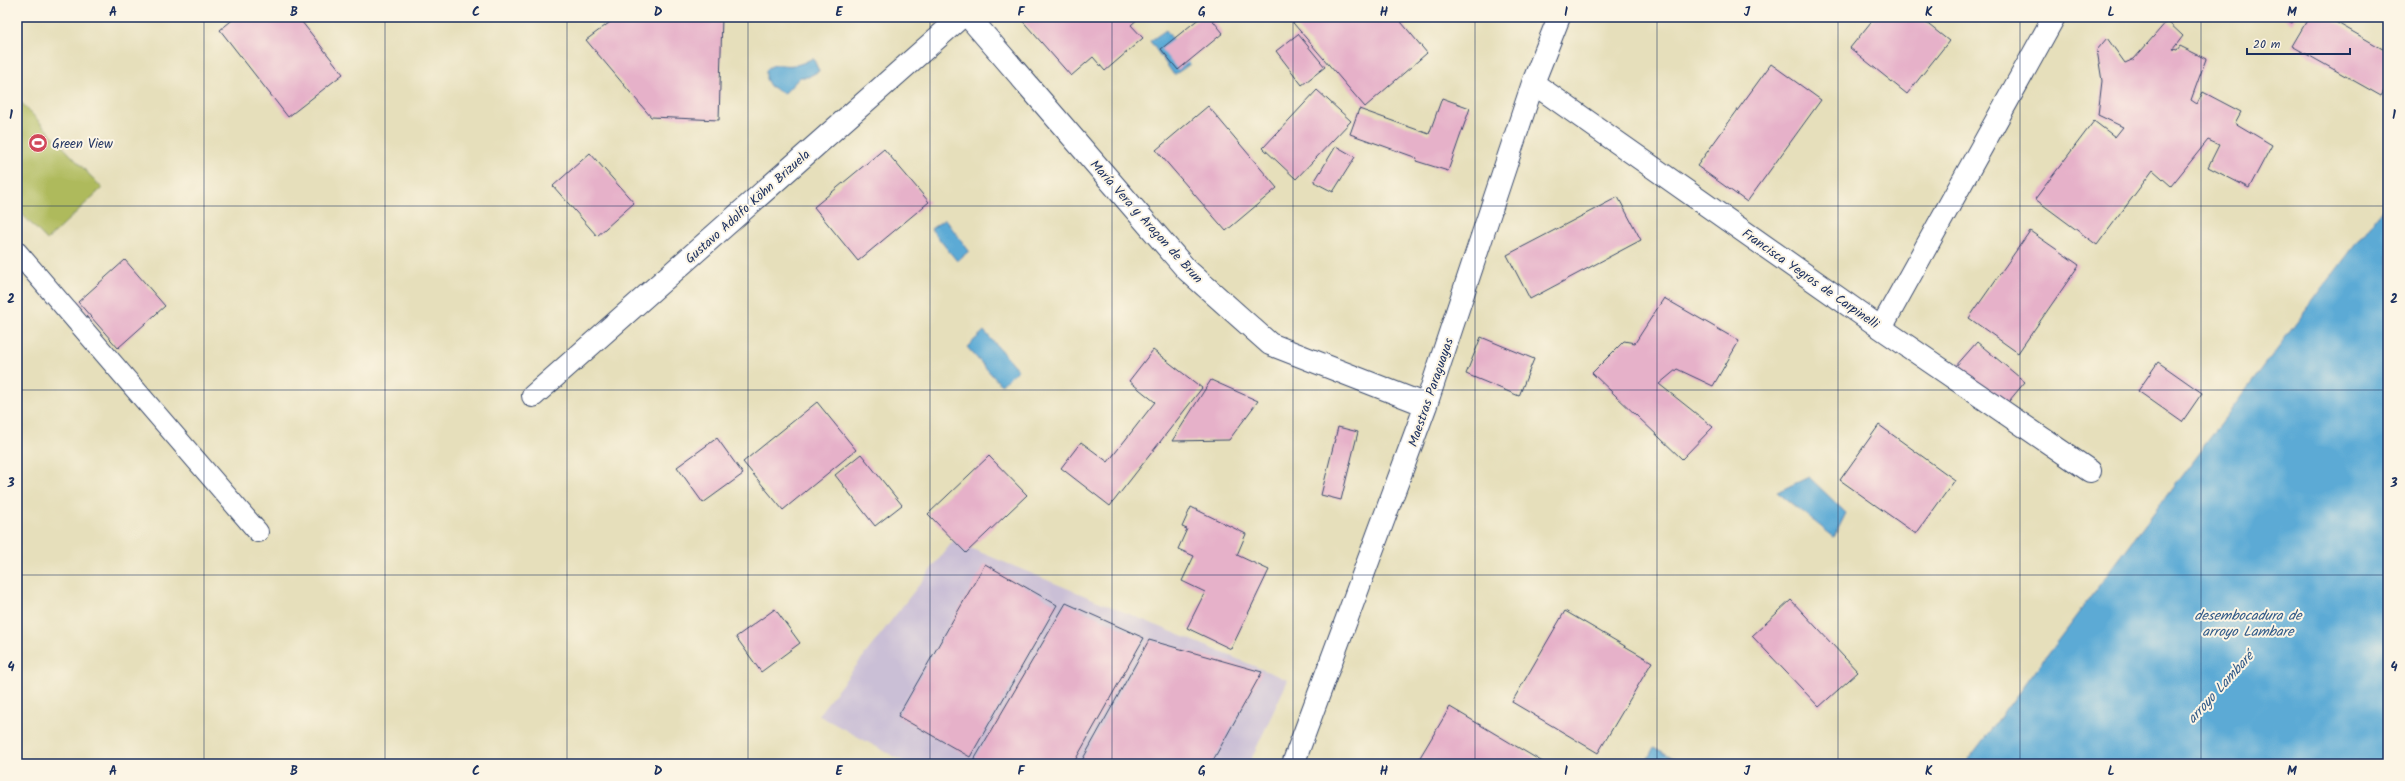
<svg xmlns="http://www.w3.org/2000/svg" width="2405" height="781" font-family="Kalam,sans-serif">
  <rect width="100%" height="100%" fill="#fcf5e5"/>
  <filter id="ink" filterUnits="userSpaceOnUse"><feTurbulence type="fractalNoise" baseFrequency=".025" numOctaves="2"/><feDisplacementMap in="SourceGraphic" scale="8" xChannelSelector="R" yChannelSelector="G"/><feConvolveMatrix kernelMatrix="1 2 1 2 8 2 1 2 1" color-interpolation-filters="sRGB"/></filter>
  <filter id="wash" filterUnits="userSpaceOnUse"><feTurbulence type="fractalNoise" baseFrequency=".012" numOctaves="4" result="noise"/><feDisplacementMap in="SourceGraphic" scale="16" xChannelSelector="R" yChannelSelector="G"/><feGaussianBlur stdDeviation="0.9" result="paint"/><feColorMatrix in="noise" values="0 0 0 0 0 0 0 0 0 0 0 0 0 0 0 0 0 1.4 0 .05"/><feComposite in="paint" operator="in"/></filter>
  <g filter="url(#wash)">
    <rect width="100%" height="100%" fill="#e6dfbb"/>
    <path fill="#cabfd6" d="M953,541L1288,680L1249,764H908L818,715Z"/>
    <path fill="#aeba5c" stroke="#64745d" d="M17,98L102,188L47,240L17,209Z"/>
    <path fill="#5baad5" stroke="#3b6c9a" d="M1166,30L1190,64L1174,75L1150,41Z
      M813,58L819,71L808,77H800L784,94L770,86L766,79V70C775,61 783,67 794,65C800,65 807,61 813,58Z
      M2388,201V764H1965Z
      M945,219L969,251L957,261L931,229Z
      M984,331L1018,370L1001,385L967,347Z
      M1809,477L1846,513L1834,537L1777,492Z
      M1654,747L1684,764H1645Z"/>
    <g id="blocks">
      <path fill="#e6b1c9" d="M236,17H298L343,74L288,117L220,30Z
        M617,17H722L719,120L651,117L586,40Z
        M1019,17H1140L1131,25L1143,38L1105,71L1093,57L1071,76Z
        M1201,17H1210L1223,33L1178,70L1161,49Z
        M1288,17H1397L1427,53L1365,107Z
        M1875,17H1919L1949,41L1907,94L1850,48Z
        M2283,17H2296L2292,23Z
        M2309,17H2327L2388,52V84L2381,96L2292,46Z
        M2167,21L2183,36L2173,49L2177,50L2180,46L2206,59L2191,100L2197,104L2203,92L2241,112L2235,123L2272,145L2249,188L2208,167L2219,145L2208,140L2171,186L2153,170L2097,245L2035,199L2094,121L2115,137L2123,127L2098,115L2102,81L2097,50L2107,38L2125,63L2134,59Z
        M1298,34L1325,67L1302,85L1276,51Z
        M1771,64L1821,100L1747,202L1697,166Z
        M1317,90L1351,121L1296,179L1263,148Z
        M1442,98L1470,108L1448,171L1416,161L1417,158L1350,134L1359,109L1429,134Z
        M1208,106L1277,188L1226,231L1156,150Z
        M1336,146L1355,157L1333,192L1314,182Z
        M884,149L929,202L858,261L814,207Z
        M590,153L634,203L597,236L553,186Z
        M1618,197L1641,240L1530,299L1507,255Z
        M2030,231L2079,265L2018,353L1969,318Z
        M125,260L165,306L118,348L78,302Z
        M1664,298L1739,341L1713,386L1677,369L1659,384L1713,427L1682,459L1592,373L1624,341L1635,343Z
        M1481,337L1534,359L1519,396L1466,374Z
        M1977,342L2025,382L2004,407L1955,367Z
        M1153,350L1202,388L1110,506L1061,468L1081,442L1108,462L1155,402L1129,381Z
        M2158,362L2202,393L2182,422L2138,391Z
        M1211,380L1258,401L1229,440L1172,441Z
        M817,402L856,450L783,510L743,462Z
        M1879,425L1955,480L1916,534L1840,480Z
        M1338,427L1358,432L1341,500L1321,495Z
        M717,438L743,474L703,503L677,467Z
        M861,454L902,505L875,526L835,475Z
        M989,456L1027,495L966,553L928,514Z
        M1191,507L1246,534L1237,555L1269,570L1231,649L1187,628L1205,592L1182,581L1194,556L1178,549L1187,529L1182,527Z
        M985,564L1057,605L970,757L898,716Z
        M1791,600L1858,672L1819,707L1752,636Z
        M1066,603L1144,638L1073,764H981L974,760Z
        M775,609L800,643L761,672L736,637Z
        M1565,611L1652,662L1598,753L1512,702Z
        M1149,640L1262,672L1211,764H1080Z
        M1450,707L1546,764H1416Z"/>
    </g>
  </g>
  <g filter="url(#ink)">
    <use href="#blocks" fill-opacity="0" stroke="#39496c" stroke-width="1"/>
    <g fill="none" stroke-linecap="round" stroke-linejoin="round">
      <g stroke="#39496c" stroke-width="22">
        <path id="service" d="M17,252L258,532"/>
      </g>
      <g stroke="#39496c" stroke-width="24">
        <path id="minor" d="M969,17L1187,270L1270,344L1426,405
          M1533,83L1881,328L2090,471
          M1881,328L2054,17
          M533,396L961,17
          M1293,764L1426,405L1533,83L1559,17"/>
      </g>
      <use href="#service" stroke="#fff" stroke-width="20"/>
      <use href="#minor" stroke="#fff" stroke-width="22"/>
    </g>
  </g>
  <path fill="none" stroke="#1b2f5e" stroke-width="1" stroke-opacity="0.55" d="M204,17V764M385,17V764M567,17V764M748,17V764M930,17V764M1112,17V764M1293,17V764M1475,17V764M1657,17V764M1838,17V764M2020,17V764M2201,17V764M17,206H2388M17,390H2388M17,575H2388"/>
  <defs>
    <g id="stadium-disc" transform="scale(1)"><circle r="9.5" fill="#d1495b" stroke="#fcf5e5"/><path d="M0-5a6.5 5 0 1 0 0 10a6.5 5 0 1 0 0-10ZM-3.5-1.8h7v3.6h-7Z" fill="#fff"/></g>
  </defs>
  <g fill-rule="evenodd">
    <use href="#stadium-disc" x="38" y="143"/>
  </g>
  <g text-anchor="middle" stroke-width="4" stroke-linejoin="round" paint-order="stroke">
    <g font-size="13" fill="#1b2f5e" stroke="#fcf5e5" text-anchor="start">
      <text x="52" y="148">Green View</text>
    </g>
    <g font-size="13" fill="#1b2f5e" stroke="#fcf5e5">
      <text transform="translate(747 206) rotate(-42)" y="5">Gustavo Adolfo Köhn Brizuela</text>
      <text transform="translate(1147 221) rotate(48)" y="5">María Vera y Aragon de Brun</text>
      <text transform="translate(1811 278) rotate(35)" y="5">Francisca Yegros de Carpinelli</text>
      <text transform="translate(1430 392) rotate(-71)" y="5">Maestras Paraguayas</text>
    </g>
    <g font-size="14" font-style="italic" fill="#315a88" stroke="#fcf5e5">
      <text x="2248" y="620">desembocadura de<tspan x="2248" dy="16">arroyo Lambare</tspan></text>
      <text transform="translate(2220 687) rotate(-48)" y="5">arroyo Lambaré</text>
    </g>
  </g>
  <rect width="2405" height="781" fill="none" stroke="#fcf5e5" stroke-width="44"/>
  <path d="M2247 48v6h103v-6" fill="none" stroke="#1b2f5e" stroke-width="2"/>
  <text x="2253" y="48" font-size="12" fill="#1b2f5e" stroke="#fcf5e5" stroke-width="3" paint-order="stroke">20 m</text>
  <rect x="22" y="22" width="2361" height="737" fill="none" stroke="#1b2f5e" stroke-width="1.5"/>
  <g font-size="13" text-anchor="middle" font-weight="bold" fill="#1b2f5e">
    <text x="113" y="16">A</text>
    <text x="294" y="16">B</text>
    <text x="476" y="16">C</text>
    <text x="658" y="16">D</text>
    <text x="839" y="16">E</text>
    <text x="1021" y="16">F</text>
    <text x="1202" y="16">G</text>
    <text x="1384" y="16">H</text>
    <text x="1566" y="16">I</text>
    <text x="1747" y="16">J</text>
    <text x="1929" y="16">K</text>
    <text x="2111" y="16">L</text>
    <text x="2292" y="16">M</text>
    <text x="11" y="119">1</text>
    <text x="2394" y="119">1</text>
    <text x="11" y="303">2</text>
    <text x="2394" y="303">2</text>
    <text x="11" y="487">3</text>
    <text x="2394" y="487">3</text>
    <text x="11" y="671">4</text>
    <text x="2394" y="671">4</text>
    <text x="113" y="775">A</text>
    <text x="294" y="775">B</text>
    <text x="476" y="775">C</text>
    <text x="658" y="775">D</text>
    <text x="839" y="775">E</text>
    <text x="1021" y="775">F</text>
    <text x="1202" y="775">G</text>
    <text x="1384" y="775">H</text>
    <text x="1566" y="775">I</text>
    <text x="1747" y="775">J</text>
    <text x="1929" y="775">K</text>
    <text x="2111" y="775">L</text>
    <text x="2292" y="775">M</text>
  </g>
</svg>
